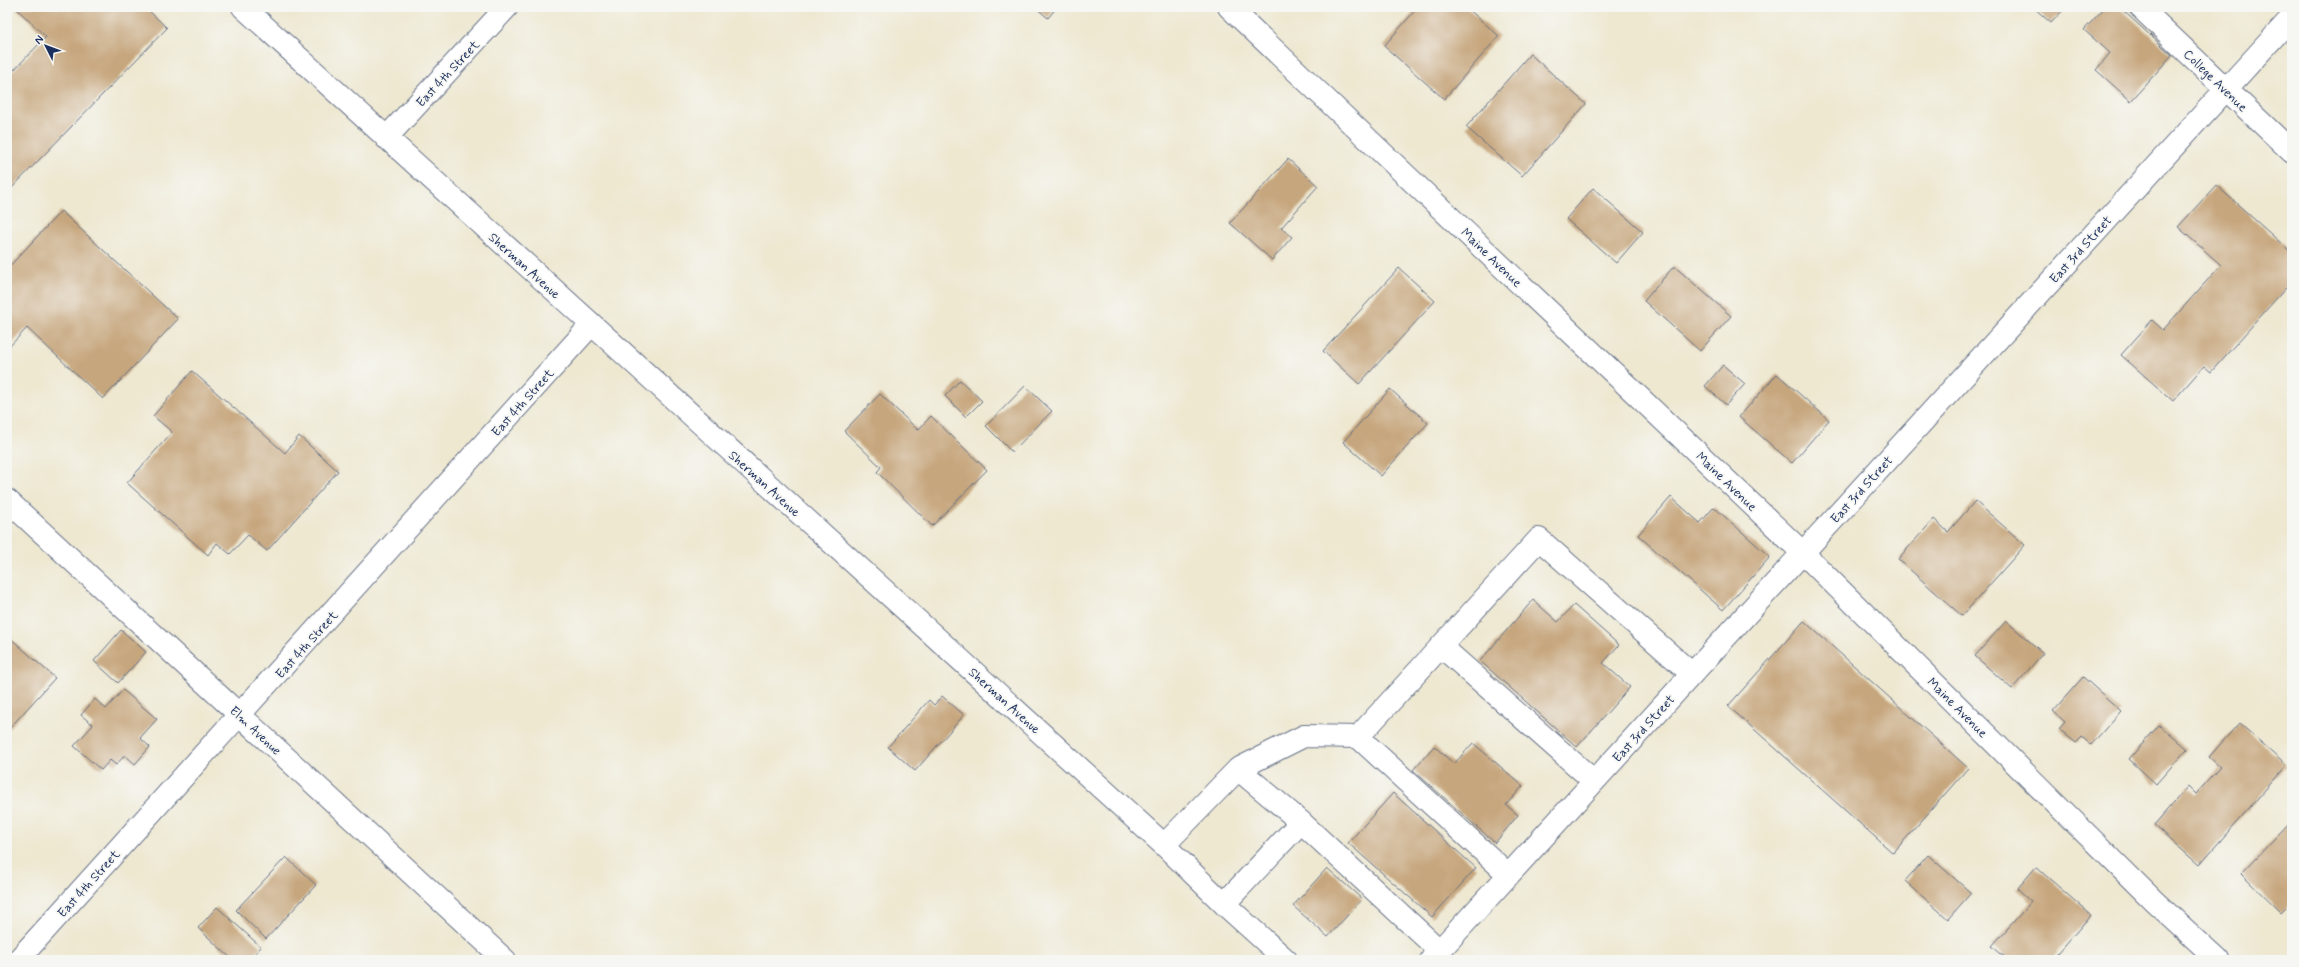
<svg xmlns="http://www.w3.org/2000/svg" width="2299" height="967" font-family="Mynerve,sans-serif">
  <rect width="100%" height="100%" fill="#f6f6f2"/>
  <filter id="ink" filterUnits="userSpaceOnUse"><feTurbulence type="fractalNoise" baseFrequency=".025" numOctaves="2"/><feDisplacementMap in="SourceGraphic" scale="8" xChannelSelector="R" yChannelSelector="G"/><feConvolveMatrix kernelMatrix="1 2 1 2 8 2 1 2 1" color-interpolation-filters="sRGB"/></filter>
  <filter id="wash" filterUnits="userSpaceOnUse"><feTurbulence type="fractalNoise" baseFrequency=".012" numOctaves="4" result="noise"/><feDisplacementMap in="SourceGraphic" scale="16" xChannelSelector="R" yChannelSelector="G"/><feGaussianBlur stdDeviation="0.9" result="paint"/><feColorMatrix in="noise" values="0 0 0 0 0 0 0 0 0 0 0 0 0 0 0 0 0 1.4 0 .05"/><feComposite in="paint" operator="in"/></filter>
  <g filter="url(#wash)">
    <rect width="100%" height="100%" fill="#eee8d1"/>
    <g id="blocks">
      <path fill="#c6a67d" d="M15,7H145L167,28L7,193V77L46,37Z
        M1035,7H1057L1048,18Z
        M1418,7H1466L1499,36L1444,99L1384,46Z
        M2033,7H2066L2051,23Z
        M2105,7H2119L2172,55L2131,101L2096,70L2110,53L2084,30Z
        M1530,54L1586,104L1522,176L1466,127Z
        M1288,159L1318,186L1281,228L1292,237L1272,260L1230,223Z
        M2216,185L2292,253V281L2211,372L2204,366L2173,401L2121,355L2152,320L2163,330L2221,265L2178,227Z
        M1593,188L1643,232L1616,263L1566,219Z
        M61,211L178,319L103,399L27,328L7,349V269Z
        M1674,266L1731,316L1700,351L1644,301Z
        M1399,268L1435,301L1359,384L1323,351Z
        M1723,365L1745,384L1726,405L1705,386Z
        M192,371L285,453L299,436L338,471L267,551L248,535L230,554L217,543L208,555L127,483L172,432L153,416Z
        M1777,374L1829,420L1792,463L1739,417Z
        M960,380L982,401L966,417L945,396Z
        M1025,386L1052,411L1012,452L986,426Z
        M1390,389L1428,423L1381,476L1343,442Z
        M880,394L918,430L931,416L987,470L932,526L877,472L881,467L844,431Z
        M1671,497L1700,523L1714,507L1770,557L1723,610L1638,535Z
        M1975,501L2025,545L1962,616L1898,559L1934,519L1948,532Z
        M1533,600L1558,622L1574,605L1619,645L1603,663L1630,687L1577,747L1480,661Z
        M1804,621L1968,768L1893,853L1728,706Z
        M2006,621L2043,653L2012,689L1975,656Z
        M121,630L146,652L118,683L94,661Z
        M7,635L55,678L7,731Z
        M2083,677L2121,711L2091,745L2082,737L2076,743L2059,729L2065,722L2053,711Z
        M123,690L157,719L140,738L150,747L135,764L125,755L116,765L110,760L101,770L74,746L93,725L81,715L95,699L106,709Z
        M942,696L964,715L915,771L888,747L929,700L934,705Z
        M2239,723L2287,765L2199,865L2154,825L2188,786L2196,794L2220,767L2209,757Z
        M2159,725L2187,749L2156,784L2129,759Z
        M1473,743L1523,786L1506,805L1518,815L1495,843L1413,770L1434,746L1454,764Z
        M1393,793L1476,868L1432,917L1348,843Z
        M2290,822L2292,824V902L2281,913L2241,874Z
        M1928,855L1971,893L1948,919L1905,881Z
        M286,857L316,885L266,939L236,910Z
        M2036,867L2091,915L2052,960H2008L1992,946L2031,902L2017,889Z
        M1327,868L1362,899L1328,937L1293,906Z
        M217,907L261,947L249,960H233L198,928Z"/>
    </g>
  </g>
  <g filter="url(#ink)">
    <use href="#blocks" fill-opacity="0" stroke="#657086" stroke-width="1"/>
    <g fill="none" stroke-linecap="round" stroke-linejoin="round">
      <g stroke="#657086" stroke-width="24">
        <path id="minor" d="M243,7L1164,845L1224,904L1286,960
          M1229,7L1803,553L2154,901L2218,960
          M2140,7L2292,152
          M386,138L507,7
          M7,500L505,960
          M1442,647L1594,781
          M1358,737L1509,875
          M1238,769L1301,822
          M1164,845L1238,769L1304,736L1358,737L1539,539L1692,674
          M1224,904L1301,822L1440,951
          M18,960L591,325
          M1431,960L2292,17"/>
      </g>
      <use href="#minor" stroke="#fff" stroke-width="22"/>
    </g>
  </g>
  <g text-anchor="middle" stroke-width="3.5" stroke-linejoin="round" paint-order="stroke">
    <g font-size="13" fill="#1b2f5e" stroke="#f6f6f2">
      <text transform="translate(447 73) rotate(-47)" y="5">East 4th Street</text>
      <text transform="translate(2216 80) rotate(44)" y="5">College Avenue</text>
      <text transform="translate(2080 249) rotate(-48)" y="5">East 3rd Street</text>
      <text transform="translate(1492 257) rotate(44)" y="5">Maine Avenue</text>
      <text transform="translate(525 265) rotate(42)" y="5">Sherman Avenue</text>
      <text transform="translate(522 402) rotate(-48)" y="5">East 4th Street</text>
      <text transform="translate(1727 481) rotate(44)" y="5">Maine Avenue</text>
      <text transform="translate(765 483) rotate(42)" y="5">Sherman Avenue</text>
      <text transform="translate(1861 489) rotate(-48)" y="5">East 3rd Street</text>
      <text transform="translate(306 644) rotate(-48)" y="5">East 4th Street</text>
      <text transform="translate(1005 700) rotate(42)" y="5">Sherman Avenue</text>
      <text transform="translate(1958 707) rotate(45)" y="5">Maine Avenue</text>
      <text transform="translate(1643 728) rotate(-48)" y="5">East 3rd Street</text>
      <text transform="translate(256 730) rotate(43)" y="5">Elm Avenue</text>
      <text transform="translate(88 883) rotate(-48)" y="5">East 4th Street</text>
    </g>
  </g>
  <rect width="2299" height="967" fill="none" stroke="#f6f6f2" stroke-width="24"/>
  <g transform="translate(46 46) rotate(312)" stroke="#f6f6f2" stroke-width="3" paint-order="stroke">
  <path d="M0-3L7 15L0 10L-7 15Z" fill="#1b2f5e"/>
  <text y="-6" font-size="11" font-weight="bold" text-anchor="middle" fill="#1b2f5e">N</text>
  </g>
</svg>
